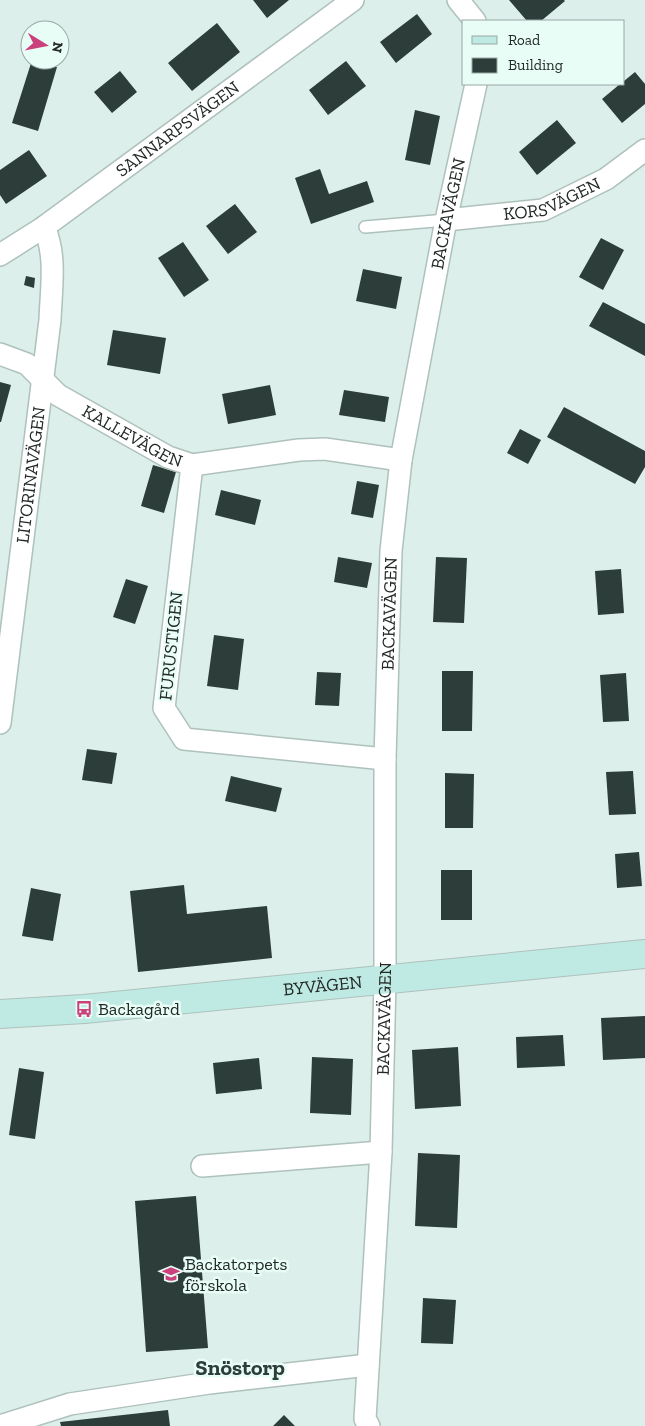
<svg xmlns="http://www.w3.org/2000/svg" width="645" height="1426" font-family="'Zilla Slab',serif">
  <rect width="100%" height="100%" fill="#dcefea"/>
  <path fill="#2d3d39" d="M253,0H289L267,18Z
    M509,0H564L565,1L541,21H527Z
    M417,14L432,34L396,63L380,42Z
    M217,23L240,52L192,91L168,63Z
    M32,60L57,67L38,131L12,123Z
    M346,61L366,86L328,115L309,90Z
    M120,71L137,92L112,113L94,92Z
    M635,72L645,84V104L622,123L602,99L620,84H624V81Z
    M415,110L440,116L430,165L405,160Z
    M557,120L576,143L537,175L519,152Z
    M29,150L47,176L6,204L0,195V170Z
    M320,169L329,194L367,181L374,202L311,224L295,178Z
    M235,204L257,232L228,254L206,226Z
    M601,238L624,250L603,290L579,277Z
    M183,242L209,280L184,297L158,258Z
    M363,269L402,277L396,309L356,301Z
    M26,276L35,278L34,288L24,285Z
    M603,302L645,324V356L589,326Z
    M113,330L166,338L160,374L107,365Z
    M0,382L11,385L1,422H0Z
    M270,385L276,415L228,424L222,394Z
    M344,390L389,397L385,422L339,415Z
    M564,407L645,451V467L635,484L547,437Z
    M520,429L541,440L528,464L507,453Z
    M153,465L176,472L164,513L141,506Z
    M357,481L379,485L373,518L351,514Z
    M221,490L261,500L255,525L215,515Z
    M338,557L372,563L367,588L334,582Z
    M436,557L467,558L464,623L433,622Z
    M621,569L624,613L598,615L595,571Z
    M126,579L148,586L135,624L113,617Z
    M214,635L244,639L238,690L207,686Z
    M442,671H473L472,731H442Z
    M317,672L341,673L339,706L315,705Z
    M626,673L629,721L603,722L600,675Z
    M87,749L117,753L112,784L82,780Z
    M633,771L636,814L609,815L606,772Z
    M445,773L474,774L473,828H445Z
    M231,776L282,788L276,812L225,801Z
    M639,852L642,886L617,888L615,854Z
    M441,870H472V920H441Z
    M184,885L187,914L267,906L272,958L138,972L130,891Z
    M31,888L61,894L53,941L22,936Z
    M645,1016V1058L603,1060L601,1018Z
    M563,1035L565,1066L517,1068L516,1037Z
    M458,1047L461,1106L415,1109L412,1050Z
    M312,1057L353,1059L351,1115L310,1113Z
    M259,1058L262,1089L216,1094L213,1063Z
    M19,1068L44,1072L35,1139L9,1135Z
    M418,1153L460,1155L457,1228L415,1226Z
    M196,1196L208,1348L146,1352L135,1201Z
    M423,1298L456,1300L453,1344L421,1343Z
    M168,1410L170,1426H61L60,1422Z
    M284,1415L295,1426H273Z"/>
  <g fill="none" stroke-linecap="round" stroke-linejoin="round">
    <g stroke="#aec1bc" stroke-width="14">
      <path id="lane" d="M365,227L446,220"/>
    </g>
    <g stroke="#aec1bc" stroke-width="24">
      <g id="street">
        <path d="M458,0L475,21"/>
        <path id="s1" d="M446,220L543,210L606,179L645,150"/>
        <path id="s2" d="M0,255L44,227L353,0"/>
        <path id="s3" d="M0,354L27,364L58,395L168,457L192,465L299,450L325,449L401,460"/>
        <path d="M192,465L164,708L184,739L385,759"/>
        <path id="s4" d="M0,723L50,320C51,290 57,255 44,227"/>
        <path d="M202,1166L381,1152"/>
        <path d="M0,1426L70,1404L209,1383L368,1365"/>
        <path id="s5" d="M369,1426L365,1419L381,1152L385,979V759L391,551L401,460L446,220L476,84"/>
      </g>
    </g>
    <g stroke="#aec1bc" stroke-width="30">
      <g id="secondary">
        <path id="s6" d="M0,1014L84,1009L645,954"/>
      </g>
    </g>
    <use href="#lane" stroke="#fff" stroke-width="11"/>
    <use href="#street" stroke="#fff" stroke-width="21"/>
    <use href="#secondary" stroke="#bfeae3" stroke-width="28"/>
  </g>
  <defs>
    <g id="bus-bare" transform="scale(1.35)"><path d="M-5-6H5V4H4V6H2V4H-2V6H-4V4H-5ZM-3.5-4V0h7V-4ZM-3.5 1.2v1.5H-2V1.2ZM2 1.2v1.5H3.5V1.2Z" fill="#ca417c" stroke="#e9fdf7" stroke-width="2.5" paint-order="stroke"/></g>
    <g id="school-bare" transform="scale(1.35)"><path d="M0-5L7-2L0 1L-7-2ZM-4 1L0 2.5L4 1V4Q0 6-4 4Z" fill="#ca417c" stroke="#e9fdf7" stroke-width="2.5" paint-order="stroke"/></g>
  </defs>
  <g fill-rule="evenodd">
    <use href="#bus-bare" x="84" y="1009"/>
    <use href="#school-bare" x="171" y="1274"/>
  </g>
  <g text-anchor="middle" stroke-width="5" stroke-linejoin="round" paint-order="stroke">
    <g font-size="18" fill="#222927" stroke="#e9fdf7">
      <text dy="6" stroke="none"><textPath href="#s2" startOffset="218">SANNARPSVÄGEN</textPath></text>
      <text dy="6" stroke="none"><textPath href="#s1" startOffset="109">KORSVÄGEN</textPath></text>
      <text dy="6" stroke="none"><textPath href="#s5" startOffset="1219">BACKAVÄGEN</textPath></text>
      <text dy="6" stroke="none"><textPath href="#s3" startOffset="158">KALLEVÄGEN</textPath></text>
      <text dy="6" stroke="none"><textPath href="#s4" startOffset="250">LITORINAVÄGEN</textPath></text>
      <text dy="6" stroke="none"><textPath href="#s5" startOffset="814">BACKAVÄGEN</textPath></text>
      <text transform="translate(171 646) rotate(-84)" y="6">FURUSTIGEN</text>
      <text dy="6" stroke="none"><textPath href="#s6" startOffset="324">BYVÄGEN</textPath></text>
      <text dy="6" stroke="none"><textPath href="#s5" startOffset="409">BACKAVÄGEN</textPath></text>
    </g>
    <g font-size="18" fill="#222927" stroke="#e9fdf7" text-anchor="start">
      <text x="98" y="1015">Backagård</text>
      <text x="185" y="1270">Backatorpets<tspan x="185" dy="21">förskola</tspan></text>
    </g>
    <g font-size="22" font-weight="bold" fill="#2d3d39" stroke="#e9fdf7">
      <text x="240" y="1375">Snöstorp</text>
    </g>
  </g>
  <rect x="462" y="20" width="162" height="65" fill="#e9fdf7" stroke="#99a8a4"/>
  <rect x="472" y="36" width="25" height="8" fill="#bfeae3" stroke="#99a8a4"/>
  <text x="508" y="45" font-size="15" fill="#222927">Road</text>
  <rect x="472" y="58" width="25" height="15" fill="#2d3d39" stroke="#99a8a4"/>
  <text x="508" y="70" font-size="15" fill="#222927">Building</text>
  <g transform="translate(45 45) rotate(100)"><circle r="24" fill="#e9fdf7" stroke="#99a8a4"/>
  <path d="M0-4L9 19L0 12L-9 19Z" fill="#ca417c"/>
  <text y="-8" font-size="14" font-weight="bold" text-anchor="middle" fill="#222927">N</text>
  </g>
</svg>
